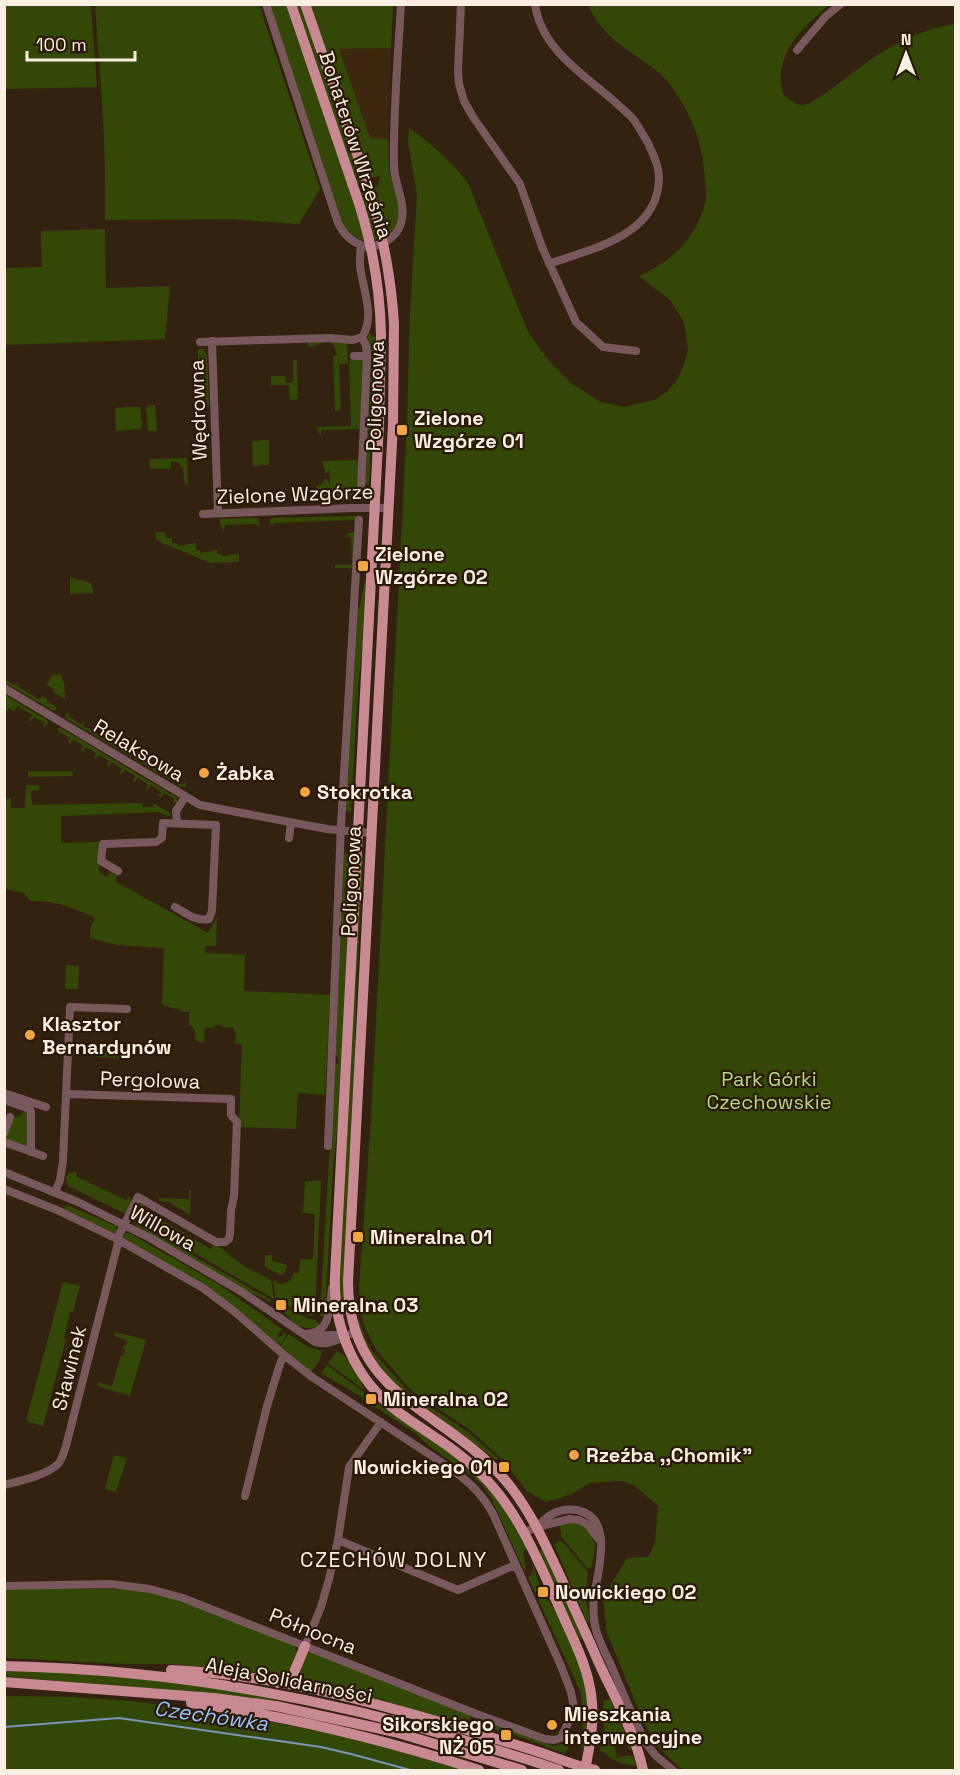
<svg xmlns="http://www.w3.org/2000/svg" width="960" height="1775" font-family="'Space Grotesk',sans-serif">
  <rect width="100%" height="100%" fill="#342210"/>
  <path fill="#3d270f" d="M391,48L388,139L370,138L339,49Z"/>
  <path fill="#334807" d="M4,5H91L97,87L5,89Z
    M95,5H259L320,189L299,224L232,219L105,220C107,148 100,77 95,5Z
    M269,5H287L352,195L378,186L380,176L370,178L309,5H393L391,48L339,49L370,138L388,139C389,149 388,161 390,172C394,196 414,225 380,238C364,245 355,238 343,227Z
    M295,5H300L362,184L357,185Z
    M588,5H829C801,29 773,54 783,94C790,100 795,105 804,105C813,105 858,68 870,60C895,43 925,28 955,24V1770H686L679,1767L659,1748L644,1723L607,1633L603,1597L627,1558L648,1557L655,1543L658,1506L634,1485L623,1481L589,1483L572,1494L546,1502L527,1491L501,1458L470,1430L411,1390L377,1351L364,1326L360,1307L359,1289L371,1118L407,425L410,313L417,195L408,141L409,128C432,144 451,161 468,183L528,332L549,361L572,384L601,402L624,407L655,400L668,391L678,378L684,365L688,350L684,322L670,300L639,276C673,260 694,241 705,204C707,197 706,189 705,181C704,145 690,108 666,80C656,68 643,61 630,52C612,40 597,25 588,5Z
    M105,229L106,288L170,286L165,339L5,345V268L42,267L41,231Z
    M369,333L375,337V357L369,485L364,484L367,338Z
    M308,341H324L346,343L347,345L348,363L339,364L341,410L335,411L333,356L337,355L334,345L329,342C321,342 316,347 308,347Z
    M198,349H203L207,354L209,407L206,408L204,361L198,360Z
    M363,359L360,429L321,430V435L316,428L318,427L351,426L349,360Z
    M293,360H297L298,399L290,400L289,385H271V376H285L286,383H293Z
    M155,405L157,428L156,431H148L146,406Z
    M126,407H140L142,422L141,429L116,431L115,408Z
    M269,440V465L253,466L252,441Z
    M187,458L188,485H185L183,468L177,462L171,461V469H150L149,459Z
    M359,460L357,499L349,501L293,502V497L316,496V486L322,484L326,478L330,485L329,469L326,474L322,461Z
    M356,516L353,568H335V565H352L351,537H346L348,533L354,532V520L273,523V527L270,523V520L273,518Z
    M258,518L260,525L257,527V524L225,525L224,530L220,525V519Z
    M155,532H165L166,538H172V543L178,544V546L196,543V550H200V553L217,550V554H222V556L239,554V562L210,563L156,540Z
    M70,577L91,583L94,593L70,594Z
    M365,579C370,610 361,653 358,685C355,727 354,769 351,811H347L345,809L357,609L360,606Z
    M53,674L62,675V680L64,681L65,699L53,692L54,689L46,685Z
    M4,679L15,685L19,681L17,686L39,699L43,696L47,699V701L56,707V710H52L6,683Z
    M5,695L47,720L48,724L45,726L43,725L45,723L34,717L31,721L29,720L32,715L17,706L14,711L9,708L5,713Z
    M69,713V717L81,724L85,721L83,726L94,732L98,729L96,733L106,740L110,735L109,741L119,747L122,743L121,748L132,754L136,751L134,756L144,762L149,758L147,764L157,770L161,766L160,771L170,777L174,773L172,779L183,785L185,782L186,787H182L67,719L65,715Z
    M58,728H61L174,796L177,798V802H173L174,799L164,793L161,797L158,796L161,792L151,785L148,790L146,788L148,784L138,778L135,782L133,781L135,776L125,770L122,774L120,773L122,769L112,762L109,767L107,765L109,761L99,755L96,759L94,758L96,753L86,747L83,751L81,750L83,745L73,740L70,744L68,742L70,738L60,732L58,734Z
    M28,771H72L73,776L28,777Z
    M26,785H39V790L31,791L32,805L142,803L143,807H153V803L170,813V817L159,812L61,816V843L100,842L99,872L107,877L110,872L117,876L115,881L208,933L217,917L216,946H205V953L245,955L244,991L330,995L325,1095L298,1093L296,1129L239,1127L242,1044H237L235,1042L236,1034L233,1027H223L222,1025H215L214,1028L205,1027L204,1043L199,1042L195,1039V1031L192,1026L189,1025V1012L180,1011L179,1009L172,1008L162,1005L164,948L117,945L90,938V929L95,918C71,907 58,901 30,901L24,893L5,889V799L11,798V808H25Z
    M344,853L351,855L344,892L345,893V897H348L349,914L340,1107L333,1168L325,1316H320L329,1159L330,1149H332L333,1142L330,1136L335,1063L338,1064C340,1060 338,1057 335,1055Z
    M361,855H363L356,990L355,1063L344,1292L347,1314L342,1315L339,1286Z
    M66,965L79,966L78,989H65Z
    M97,1046H120L119,1058L96,1057Z
    M25,1110L27,1111V1147L5,1140L13,1118L21,1115Z
    M75,1172L77,1173V1177L126,1200L129,1196L132,1203L126,1213H124L68,1186L66,1178L68,1173Z
    M305,1181H321L315,1314L310,1316L276,1300L273,1281L281,1284L290,1281L294,1273H299L300,1259H313L315,1214L303,1213Z
    M189,1190H191L190,1215L169,1202L159,1201V1198L189,1199Z
    M141,1204L145,1205L143,1210L186,1234L180,1245L133,1218L138,1206Z
    M67,1205L116,1226L117,1231L114,1233L61,1209Z
    M133,1221L271,1300V1302L243,1289L138,1227Z
    M125,1233H129L218,1284L282,1329L277,1336L279,1338L284,1333L287,1335L279,1346L246,1316L123,1238Z
    M187,1235L211,1249L214,1244C225,1249 228,1255 237,1261C247,1269 260,1274 271,1280L274,1299L182,1246Z
    M265,1255H272V1261L287,1265L285,1273L281,1275L265,1267Z
    M63,1282L80,1286L73,1312H70L64,1338L66,1339L43,1426L26,1421Z
    M284,1307L309,1319L316,1320L320,1326C301,1333 295,1323 282,1311Z
    M357,1320H359L366,1340L373,1352L409,1392L469,1433L498,1458L496,1460L393,1383L367,1349Z
    M115,1332L146,1340L130,1396L97,1386L98,1382L112,1386L121,1355L123,1356L125,1349L122,1348L123,1346H126L127,1340L114,1336Z
    M289,1334L308,1347L322,1351L320,1360L311,1372L280,1346Z
    M337,1351C351,1358 360,1376 364,1390L328,1363Z
    M327,1365L367,1395L365,1399L321,1373Z
    M368,1399L392,1412L467,1466L503,1506L527,1547L523,1553L526,1569L524,1570L492,1500L483,1486L472,1476L433,1449L415,1433L366,1401Z
    M114,1455L127,1458L116,1492L105,1489Z
    M573,1522C598,1531 597,1545 591,1568H587L561,1536V1530L558,1525Z
    M560,1541L563,1542L587,1571L588,1575L585,1593L587,1594L586,1600L590,1621L587,1622L554,1544Z
    M543,1549L583,1638L580,1640L538,1551Z
    M530,1556L540,1587L538,1589L542,1595C559,1607 578,1655 584,1679C586,1689 587,1701 588,1711C589,1723 586,1736 585,1748L577,1746L583,1728L581,1693L528,1577L532,1575L533,1568Z
    M5,1589H114L139,1591L164,1596L188,1604L293,1645C301,1653 293,1665 290,1674L281,1677L243,1671L171,1664H126L5,1658Z
    M311,1652L471,1715L470,1720L473,1724L496,1732L475,1731L364,1694L304,1681L298,1674L306,1654Z
    M5,1671L66,1672L124,1676L273,1697V1701L5,1676Z
    M5,1696L73,1697L133,1701L252,1718L357,1739L463,1770H5Z
    M610,1699L632,1748L629,1750L627,1742L614,1745L617,1758L629,1755L636,1759L638,1765C627,1767 610,1760 604,1752L600,1751L604,1728L603,1701Z
    M475,1717L553,1746L563,1744L568,1747L566,1753L560,1752L507,1732L506,1733L473,1722Z"/>
  <g fill="none" stroke-linecap="round" stroke-linejoin="round">
    <path stroke="#7d95b6" stroke-width="2" d="M4,1727L119,1718L321,1747L351,1754L410,1770"/>
    <path stroke="#78585d" stroke-width="8" d="M266,4L338,223C343,233 350,241 361,245C376,250 397,239 401,223C407,203 394,185 394,165C393,112 398,58 401,4
      M461,4L458,72L459,84L464,101L473,117L520,184L542,247L576,322L603,347L636,351
      M535,4C541,49 583,74 614,101C620,107 628,113 634,120C639,127 643,135 648,143C653,155 659,165 659,178C658,236 593,248 549,264
      M797,50L826,16L841,4
      M361,245C360,252 360,258 360,265C362,287 376,317 362,337
      M212,341L218,513
      M200,342L330,338L353,340L362,337
      M354,356H367
      M361,488L367,356L366,346L362,337
      M203,514L353,508H388
      M4,688L200,805L327,829L371,833
      M177,823L176,811L185,797
      M289,838L291,823
      M118,871L101,861L103,844L156,842L162,838L163,823L216,825L212,911L209,919C196,922 186,913 175,907
      M4,1093L46,1107
      M4,1100L30,1109L31,1112V1152
      M4,1133L10,1117
      M4,1142L43,1156
      M328,1146L341,825L359,520
      M4,1172L78,1202L150,1238L242,1292L315,1342C331,1347 341,1336 356,1332
      M4,1189L57,1210L117,1239L203,1288L235,1312L284,1355L312,1377L453,1470C470,1483 483,1495 493,1514L561,1666L571,1692L574,1707L572,1714L561,1738L554,1740L545,1739L474,1713L183,1598L150,1589L111,1584L4,1586
      M55,1192L60,1180L63,1161L70,1007L127,1009
      M306,1334C332,1333 329,1307 332,1288
      M311,1335C322,1337 332,1333 343,1336
      M4,1485C20,1481 47,1475 58,1464C62,1460 64,1452 66,1446L118,1243L117,1239L138,1197L216,1242H225L229,1239L230,1234L231,1211L234,1196L237,1122L231,1115V1099L67,1094
      M245,1496L267,1406L280,1364L284,1355
      M537,1527C548,1515 559,1507 577,1510C616,1518 597,1572 594,1598C593,1609 593,1619 596,1630C600,1644 608,1658 614,1672C624,1696 634,1720 646,1743L656,1756L673,1770
      M525,1532L537,1527L570,1519L579,1520L588,1525L599,1540
      M338,1540L458,1590L515,1565
      M305,1646L321,1607L329,1579L338,1540L349,1467L381,1422"/>
    <path stroke="#c98993" stroke-width="10" d="M291,4L352,183
      M305,4L365,177
      M394,324L393,424L348,1282C349,1401 449,1409 510,1486C532,1514 546,1546 561,1578C573,1606 586,1633 598,1661C613,1694 636,1735 643,1770
      M381,335L379,424L335,1276C333,1328 355,1379 397,1411C425,1432 456,1448 480,1473C519,1511 538,1561 560,1609C572,1637 587,1664 591,1694C595,1720 590,1745 585,1770
      M4,1666C161,1669 314,1695 463,1740C495,1750 528,1759 559,1770
      M171,1670C294,1675 413,1714 530,1749C552,1756 573,1765 595,1770
      M4,1682L214,1698L276,1706L395,1732L522,1770
      M278,1683L293,1675L305,1646
      M191,1703C289,1716 385,1740 479,1770"/>
    <path stroke="#c98993" stroke-width="10" d="M365,177C381,225 391,274 394,324
      M352,183C370,232 380,283 381,335"/>
  </g>
  <g fill="#f1a540" stroke="#2a1907" stroke-width="2">
    <rect x="396" y="424" width="12" height="12" rx="3"/>
    <rect x="357" y="560" width="12" height="12" rx="3"/>
    <circle cx="204" cy="773" r="6"/>
    <circle cx="305" cy="792" r="6"/>
    <circle cx="30" cy="1035" r="6"/>
    <rect x="352" y="1231" width="12" height="12" rx="3"/>
    <rect x="275" y="1299" width="12" height="12" rx="3"/>
    <rect x="365" y="1393" width="12" height="12" rx="3"/>
    <circle cx="574" cy="1455" r="6"/>
    <rect x="498" y="1461" width="12" height="12" rx="3"/>
    <rect x="537" y="1586" width="12" height="12" rx="3"/>
    <circle cx="552" cy="1725" r="6"/>
    <rect x="500" y="1729" width="12" height="12" rx="3"/>
  </g>
  <g text-anchor="middle" stroke-width="4.5" stroke-linejoin="round" paint-order="stroke">
    <g font-size="20" fill="#fbefe3" stroke="#2a1907">
      <text transform="translate(356 145) rotate(72)" y="7">Bohaterów Września</text>
      <text transform="translate(375 396) rotate(-88)" y="7">Poligonowa</text>
      <text transform="translate(198 410) rotate(-92)" y="7">Wędrowna</text>
      <text transform="translate(295 494) rotate(-2)" y="7">Zielone Wzgórze</text>
      <text transform="translate(139 750) rotate(31)" y="7">Relaksowa</text>
      <text transform="translate(351 881) rotate(-87)" y="7">Poligonowa</text>
      <text transform="translate(150 1080) rotate(2)" y="7">Pergolowa</text>
      <text transform="translate(163 1228) rotate(29)" y="7">Willowa</text>
      <text transform="translate(69 1368) rotate(-76)" y="7">Sławinek</text>
      <text transform="translate(313 1631) rotate(22)" y="7">Północna</text>
      <text transform="translate(289 1680) rotate(11)" y="7">Aleja Solidarności</text>
    </g>
    <g font-size="20" font-weight="bold" fill="#fbefe3" stroke="#2a1907" text-anchor="start">
      <text x="414" y="425">Zielone<tspan x="414" dy="23">Wzgórze 01</tspan></text>
      <text x="375" y="561">Zielone<tspan x="375" dy="23">Wzgórze 02</tspan></text>
      <text x="216" y="780">Żabka</text>
      <text x="317" y="799">Stokrotka</text>
      <text x="42" y="1031">Klasztor<tspan x="42" dy="23">Bernardynów</tspan></text>
      <text x="370" y="1244">Mineralna 01</text>
      <text x="293" y="1312">Mineralna 03</text>
      <text x="383" y="1406">Mineralna 02</text>
      <text x="586" y="1462">Rzeźba ,,Chomik"</text>
      <text x="492" y="1474" text-anchor="end">Nowickiego 01</text>
      <text x="555" y="1599">Nowickiego 02</text>
      <text x="564" y="1721">Mieszkania<tspan x="564" dy="23">interwencyjne</tspan></text>
      <text x="494" y="1731" text-anchor="end">Sikorskiego<tspan x="494" dy="23">NŻ 05</tspan></text>
    </g>
    <g font-size="20" fill="#b4d97f" stroke="#2a1907">
      <text x="769" y="1086">Park Górki<tspan x="769" dy="23">Czechowskie</tspan></text>
    </g>
    <g font-size="21" letter-spacing="1.5" fill="#fbefe3" stroke="#2a1907">
      <text x="394" y="1567">CZECHÓW DOLNY</text>
    </g>
    <g font-size="21" font-style="italic" fill="#94c2fd" stroke="#2a1907">
      <text transform="translate(211 1716) rotate(8)" y="7">Czechówka</text>
    </g>
  </g>
  <rect width="960" height="1775" fill="none" stroke="#fbefe3" stroke-width="12"/>
  <g transform="translate(906 54)" stroke="#2a1907" stroke-width="4.5" paint-order="stroke">
  <path d="M0-4.5L10 22L0 15L-10 22Z" fill="#fbefe3"/>
  <text y="-9" font-size="16" font-weight="bold" text-anchor="middle" fill="#fbefe3">N</text>
  </g>
  <path d="M27 51v9h108v-9" fill="none" stroke="#fbefe3" stroke-width="3"/>
  <text x="36" y="51" font-size="18" fill="#fbefe3" stroke="#2a1907" stroke-width="4.5" paint-order="stroke">100 m</text>
</svg>
